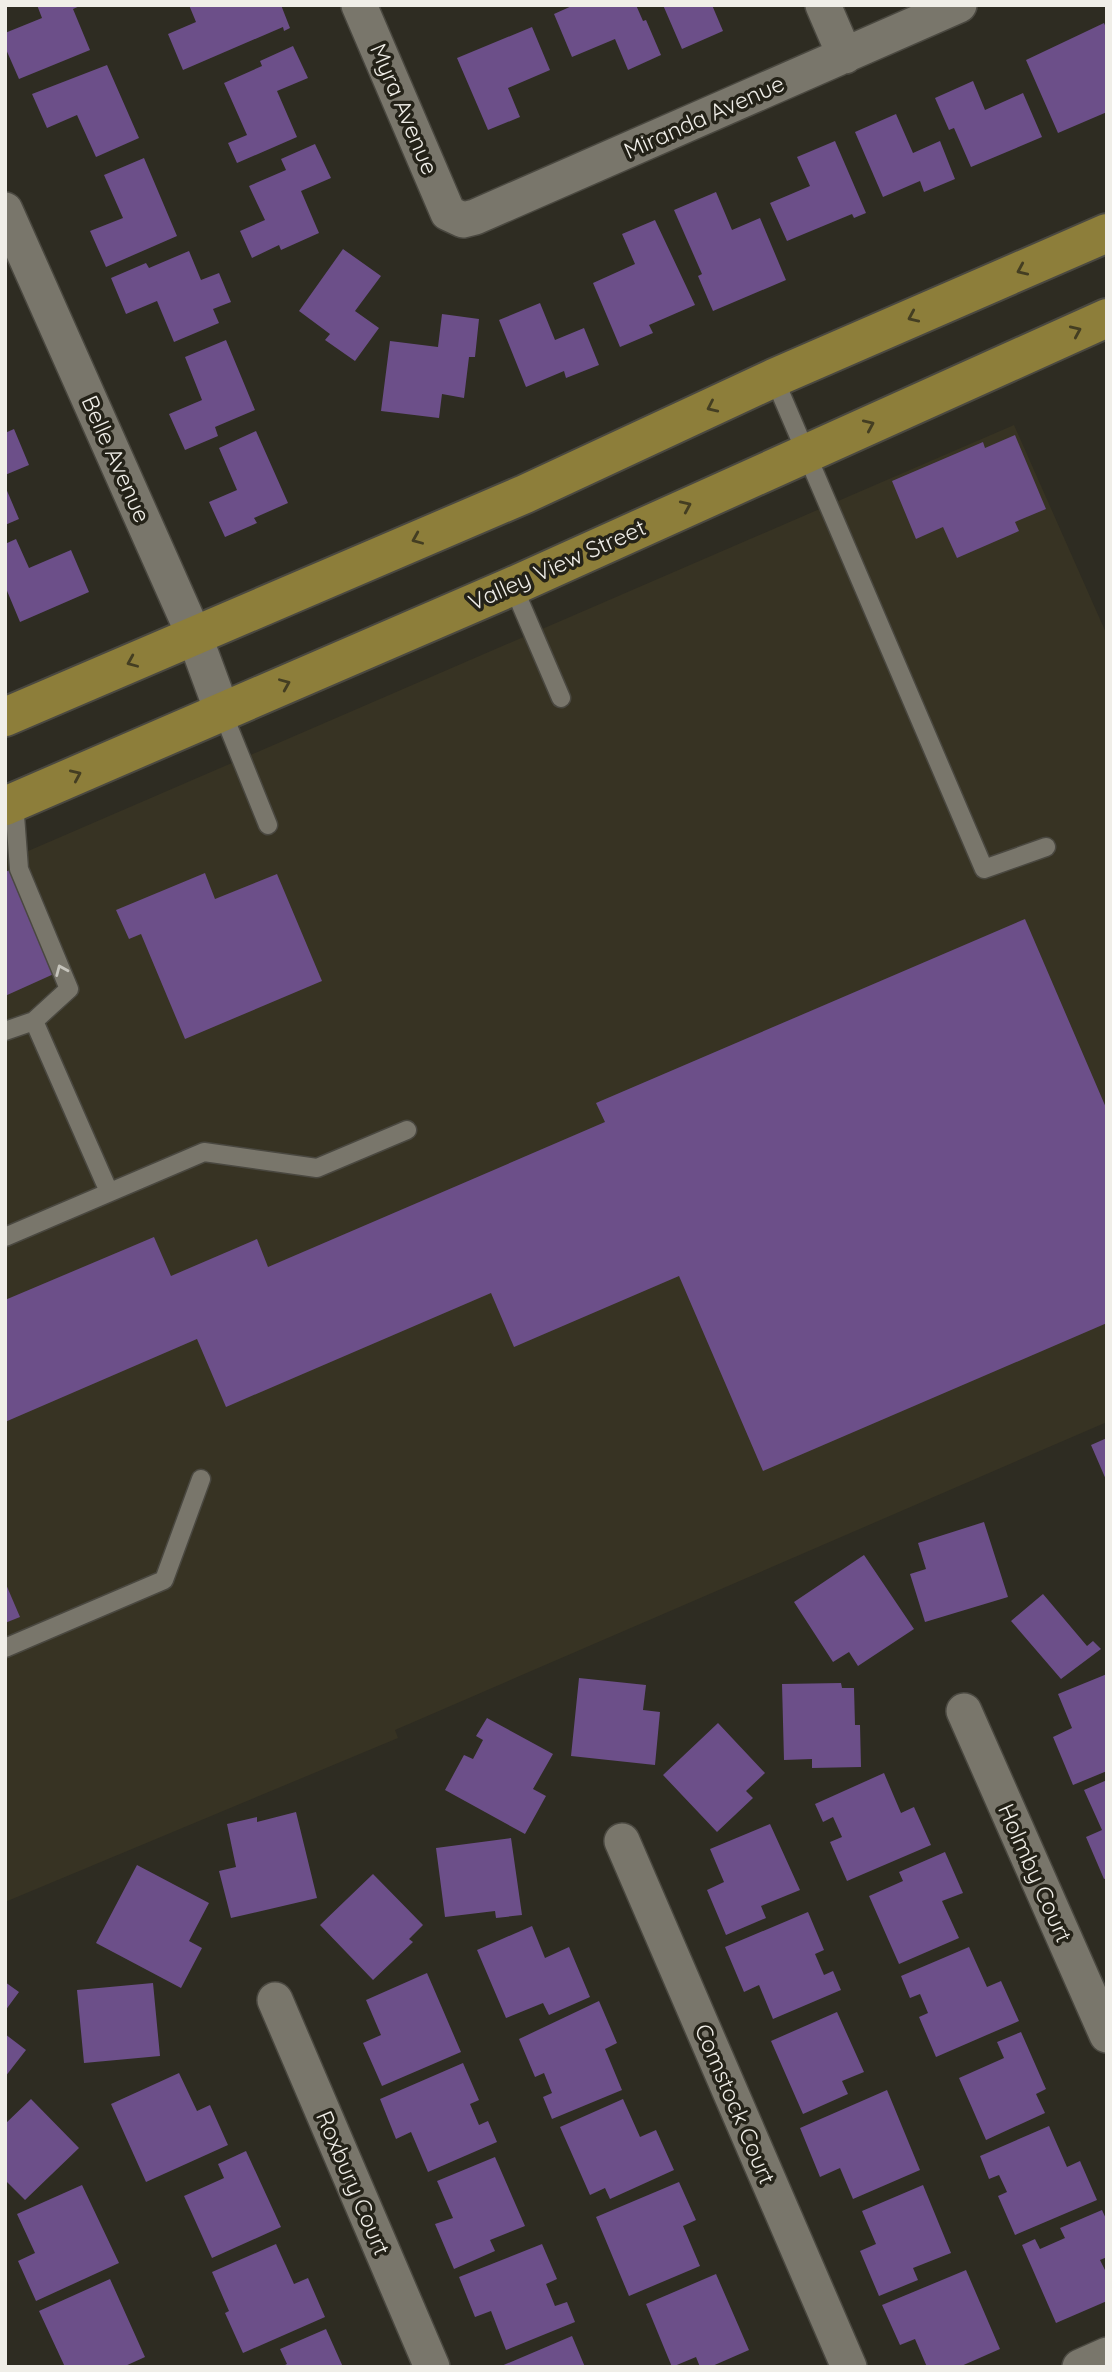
<svg xmlns="http://www.w3.org/2000/svg" width="1112" height="2372" font-family="Quicksand,sans-serif">
  <rect width="100%" height="100%" fill="#2e2c22"/>
  <path fill="#373323" d="M1014,425L1107,635V1422L395,1730L398,1738L5,1902V861Z"/>
  <path fill="#6c4f89" d="M37,5H82L73,9L90,50L19,79L5,47V33L42,18Z
    M189,5H281L290,28L284,31L283,27L183,70L168,34L196,22Z
    M574,5H636L643,21L646,20L661,55L628,70L615,39L572,57L554,14Z
    M663,5H712L723,31L682,49Z
    M1104,23L1107,30V112L1058,133L1026,60Z
    M532,27L550,70L508,88L520,117L488,130L457,58Z
    M293,46L308,78L277,91L297,137L237,163L228,143L247,135L224,83L262,66L260,61Z
    M107,65L139,138L96,157L77,115L47,128L32,94Z
    M973,81L985,110L1023,93L1042,137L971,167L954,128L949,130L935,98Z
    M896,114L913,153L940,141L955,179L924,192L920,181L883,197L855,132Z
    M835,141L866,213L854,218L852,214L787,241L770,203L810,186L797,157Z
    M315,144L331,178L301,191L319,233L281,250L279,245L252,258L240,231L265,220L249,186L286,170L281,159Z
    M144,158L177,236L106,267L90,231L123,218L104,175Z
    M716,192L732,230L760,218L786,280L713,311L698,276L702,274L674,210Z
    M655,220L695,305L649,325L653,333L620,347L593,283L635,264L622,234Z
    M343,249L381,276L355,311L379,328L355,361L325,340L330,334L299,311Z
    M189,251L201,280L219,273L231,302L213,309L219,323L174,342L157,301L126,314L111,278L146,263L149,268Z
    M540,303L555,340L584,328L599,365L566,378L564,371L526,387L499,320Z
    M442,314L479,319L475,357H469L464,398L442,394L439,418L381,411L390,341L438,347Z
    M226,340L255,410L215,427L218,436L185,450L169,414L202,400L185,357Z
    M14,429L29,465L5,475V433Z
    M256,431L288,503L254,518L257,523L225,537L209,502L237,490L219,448Z
    M1015,435L1046,509L1015,522L1019,531L957,558L943,527L916,539L892,481L983,442L985,448Z
    M5,486L19,519L5,525Z
    M16,539L29,568L71,550L89,592L20,622L5,586V544Z
    M10,870L56,973L5,996V872Z
    M205,873L215,899L277,874L322,981L185,1039L141,934L129,939L116,910Z
    M1025,919L1107,1110V1323L763,1471L679,1276L514,1347L491,1293L226,1407L197,1339L5,1422V1300L154,1237L171,1276L257,1239L268,1267L605,1122L596,1103Z
    M1107,1438V1482L1091,1445Z
    M984,1522L1008,1597L925,1622L910,1574L926,1569L918,1543Z
    M864,1555L914,1629L858,1666L849,1652L833,1662L794,1602Z
    M5,1582L20,1617L5,1623Z
    M1043,1594L1087,1646L1093,1641L1101,1649L1061,1679L1011,1621Z
    M1107,1674V1771L1073,1785L1053,1737L1072,1728L1058,1694Z
    M579,1678L646,1685L643,1710L660,1712L655,1765L571,1756Z
    M841,1683L842,1688H854L855,1725H860L861,1767L812,1768V1759L784,1760L782,1684Z
    M487,1718L553,1754L533,1789L546,1796L525,1834L445,1790L464,1755L473,1759L483,1740L476,1736Z
    M718,1723L765,1773L746,1791L753,1798L717,1832L663,1775Z
    M884,1773L901,1813L914,1807L931,1845L847,1881L830,1842L842,1837L833,1817L823,1822L815,1804Z
    M1107,1780V1878L1104,1879L1086,1837L1102,1830L1084,1790Z
    M296,1812L317,1898L231,1918L219,1871L236,1867L227,1824L257,1817V1822Z
    M770,1824L800,1890L761,1906L766,1918L726,1935L707,1890L724,1882L710,1849Z
    M511,1838L522,1915L496,1918L495,1911L445,1917L436,1848Z
    M945,1852L963,1893L942,1901L959,1938L899,1964L869,1896L903,1881L899,1872Z
    M137,1865L209,1903L189,1941L202,1948L181,1988L96,1943Z
    M373,1874L423,1925L409,1939L413,1942L373,1980L320,1925Z
    M808,1912L824,1950L815,1954L824,1975L833,1971L841,1990L773,2019L759,1985L744,1992L725,1947Z
    M532,1926L545,1958L569,1947L590,1997L549,2015L543,2003L506,2018L477,1950Z
    M969,1947L987,1987L1001,1981L1019,2021L936,2057L919,2017L928,2013L920,1994L910,1998L901,1976Z
    M427,1973L461,2052L382,2086L363,2043L381,2035L366,2000Z
    M5,1982L19,1992L5,2011Z
    M153,1983L160,2056L84,2063L77,1990Z
    M599,2001L617,2043L605,2049L622,2090L552,2119L543,2097L552,2093L544,2073L535,2077L519,2039Z
    M837,2012L864,2072L842,2081L848,2094L803,2114L771,2041Z
    M1021,2032L1046,2089L1036,2094L1045,2113L986,2140L959,2078L1004,2058L997,2042Z
    M5,2034L26,2050L5,2077Z
    M463,2063L479,2100L470,2104L479,2125L488,2121L497,2142L428,2172L411,2132L396,2139L380,2099Z
    M179,2073L197,2111L210,2105L228,2145L146,2182L111,2104Z
    M887,2090L920,2170L853,2199L840,2168L820,2177L800,2128Z
    M31,2099L79,2148L25,2200L5,2180V2124Z
    M623,2099L640,2137L656,2130L674,2170L610,2199L605,2188L590,2195L560,2127Z
    M1049,2126L1067,2167L1080,2161L1097,2200L1015,2235L998,2196L1007,2192L999,2175L989,2179L980,2156Z
    M246,2151L281,2227L212,2258L184,2196L224,2178L218,2164Z
    M495,2157L525,2226L490,2240L495,2251L454,2269L435,2224L453,2218L437,2181Z
    M679,2182L696,2220L683,2226L700,2266L629,2296L596,2217Z
    M82,2185L119,2263L36,2301L18,2261L35,2253L17,2214Z
    M923,2185L951,2253L913,2268L918,2280L879,2296L860,2251L876,2244L862,2211Z
    M1102,2210L1107,2221V2257L1100,2260L1107,2274V2301L1056,2323L1022,2245L1035,2239L1040,2249L1065,2238L1060,2228Z
    M276,2244L294,2284L308,2278L325,2317L243,2353L225,2313L229,2311L212,2272Z
    M542,2244L557,2279L546,2284L555,2306L567,2302L575,2322L506,2350L491,2311L475,2317L459,2277Z
    M966,2270L1000,2349L959,2367H927L915,2339L900,2345L882,2305Z
    M716,2274L749,2350L710,2367H700L696,2357L672,2367L646,2304Z
    M110,2279L145,2357L123,2367H65L39,2311Z
    M326,2329L343,2367H281L287,2364L280,2349Z
    M572,2336L585,2367H499Z"/>
  <g fill="none" stroke-linecap="round" stroke-linejoin="round">
    <g stroke="#4a4840" stroke-width="21">
      <path id="lane" d="M774,378L984,869L1046,847
        M513,586L561,698
        M222,711L268,825
        M14,802L19,869L69,989L34,1021
        M5,1031L34,1021L109,1192
        M5,1237L204,1152L317,1168L407,1130
        M5,1648L164,1580L201,1479"/>
    </g>
    <g stroke="#4a4840" stroke-width="38">
      <path id="street" d="M359,5L448,213L463,220L475,217L959,5
        M823,5L845,56
        M5,210L194,635L222,711
        M964,1711L1107,2035
        M622,1841L849,2367
        M275,2000L432,2367
        M1080,2367L1107,2355"/>
    </g>
    <g stroke="#4a4840" stroke-width="42">
      <path id="primary" d="M5,717L525,494L774,378L1107,233
        M5,806L513,586L1107,318"/>
    </g>
    <use href="#lane" stroke="#79766b" stroke-width="18"/>
    <use href="#street" stroke="#79766b" stroke-width="35"/>
    <use href="#primary" stroke="#8d7e3a" stroke-width="38"/>
  </g>
  <defs><path id="oneway-chevron" d="M-2-3.5L2.5 0L-2 3.5" fill="none" stroke-width="1.6" stroke-linecap="round" stroke-linejoin="round" transform="scale(1.75)"/></defs>
  <g stroke="#443e22">
    <use href="#oneway-chevron" transform="translate(1022 270) rotate(156)"/>
    <use href="#oneway-chevron" transform="translate(913 317) rotate(156)"/>
    <use href="#oneway-chevron" transform="translate(1076 331) rotate(-24)"/>
    <use href="#oneway-chevron" transform="translate(712 407) rotate(155)"/>
    <use href="#oneway-chevron" transform="translate(869 425) rotate(-24)"/>
    <use href="#oneway-chevron" transform="translate(686 506) rotate(-24)"/>
    <use href="#oneway-chevron" transform="translate(417 539) rotate(157)"/>
    <use href="#oneway-chevron" transform="translate(132 662) rotate(157)"/>
    <use href="#oneway-chevron" transform="translate(285 684) rotate(-23)"/>
    <use href="#oneway-chevron" transform="translate(76 775) rotate(-24)"/>
  </g>
  <use stroke="#c6c4bc" href="#oneway-chevron" transform="translate(61 970) rotate(-113)"/>
  <g text-anchor="middle" stroke-width="7" stroke-linejoin="round" paint-order="stroke">
    <g font-size="23" fill="#f0eee8" stroke="#242218">
      <text transform="translate(404 109) rotate(67)" y="8">Myra Avenue</text>
      <text transform="translate(704 117) rotate(-24)" y="8">Miranda Avenue</text>
      <text transform="translate(116 459) rotate(66)" y="8">Belle Avenue</text>
      <text transform="translate(557 565) rotate(-24)" y="8">Valley View Street</text>
      <text transform="translate(1035 1873) rotate(66)" y="8">Holmby Court</text>
      <text transform="translate(735 2104) rotate(67)" y="8">Comstock Court</text>
      <text transform="translate(353 2183) rotate(67)" y="8">Roxbury Court</text>
    </g>
  </g>
  <rect width="1112" height="2372" fill="none" stroke="#f0eee8" stroke-width="14"/>
</svg>
